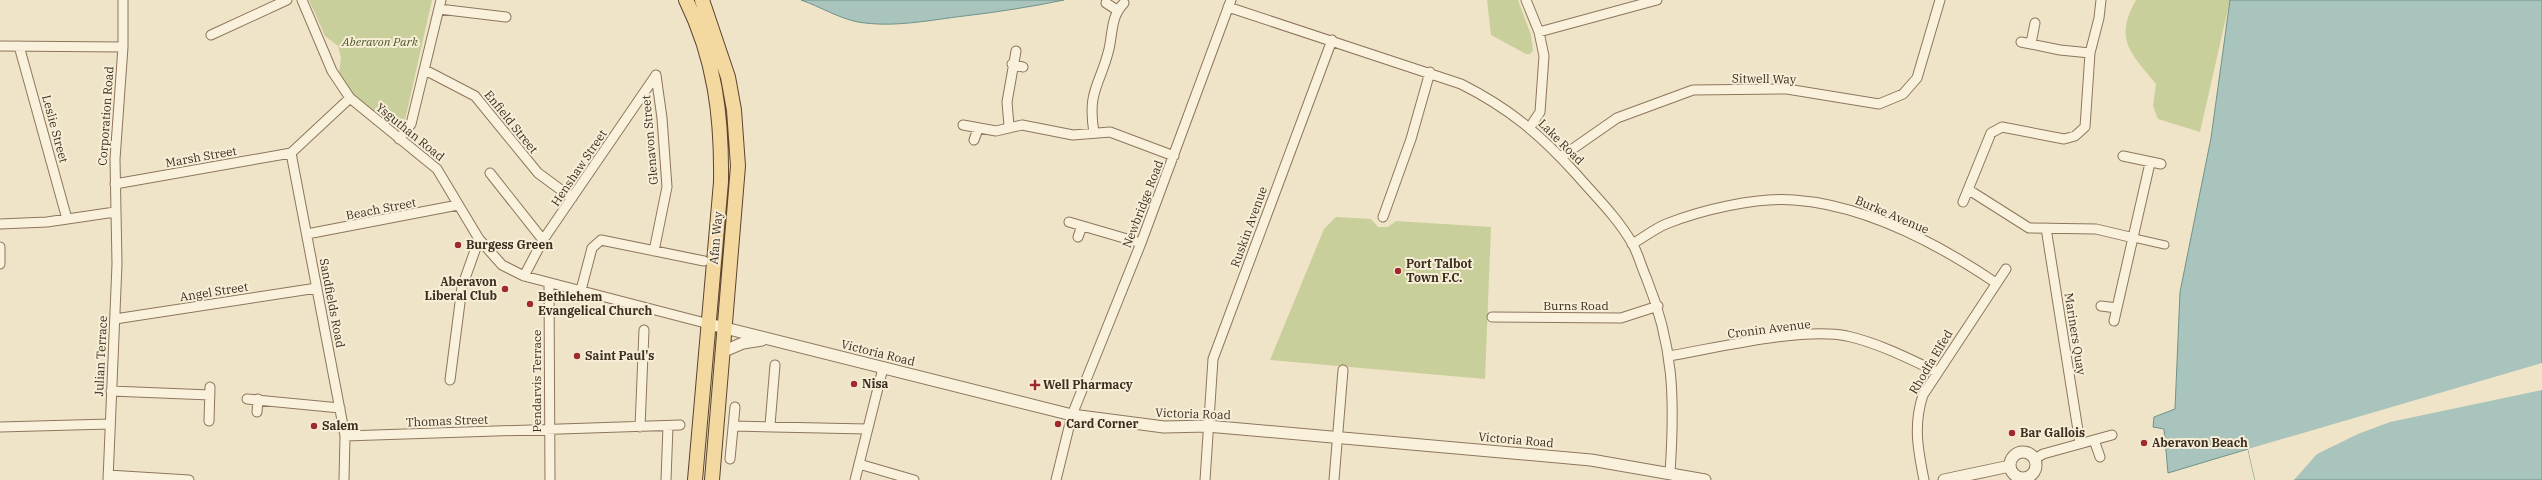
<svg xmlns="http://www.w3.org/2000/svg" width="2542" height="480" font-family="'IBM Plex Serif',serif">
  <rect width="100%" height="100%" fill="#f0e4c8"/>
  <path fill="#c9cf9b" d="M309,0H432L405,120L391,128L353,94L339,73L341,58L338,46L325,36Z
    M1487,0H1518L1531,35L1533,51L1530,54H1526L1491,35Z
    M2136,0H2230L2200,132L2158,119L2153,106L2156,84C2132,54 2113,40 2136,0Z
    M1336,217L1371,219L1378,227H1388L1396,221L1491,227L1485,379L1270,360L1324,229Z"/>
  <path fill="#a9c4bc" stroke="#6f938a" d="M801,0H1064C1030,7 998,12 964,16C930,20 894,28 858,22C838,18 821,7 801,0Z
    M2230,0H2542V480H2255L2248,449L2168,473L2164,429L2153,427L2154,417L2175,409L2180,292L2211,138Z"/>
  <path fill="#f0e4c8" d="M2542,363V390L2390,422L2358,434L2317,454L2294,480H2255L2248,449Z"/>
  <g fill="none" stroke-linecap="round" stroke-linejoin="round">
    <g stroke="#8d765c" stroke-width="9">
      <path id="pedestrian" d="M2134,238L2165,245"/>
    </g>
    <g stroke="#8d765c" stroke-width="11">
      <path id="minor" d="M302,0L332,71L350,98L437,169L479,239L502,265L524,276L709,324
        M1526,0L1539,32L1544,56L1540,112L1530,127
        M1106,3L1117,10
        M1228,7L1461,84C1509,108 1541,135 1577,175C1596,197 1617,217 1632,243C1638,253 1641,266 1646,277C1674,346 1675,399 1670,473
        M439,9L506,17
        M1539,32L1657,0
        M211,35L287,0
        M2021,42L2060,50L2090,53
        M2031,43L2035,23
        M0,46L123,47
        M19,46L67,219
        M1012,64L1023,67
        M425,70L475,96L538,173L572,198
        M963,125L996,131L1022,125L1073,135L1110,132L1174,156
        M1009,126L1007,102L1016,51
        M1094,133C1087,90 1100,86 1109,49C1113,31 1111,16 1124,3
        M399,139L411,124L441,0
        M974,140L978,129
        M291,153L345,436L344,480
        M291,153L350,98
        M2123,156L2161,164
        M1561,157L1617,118L1693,90L1787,89L1879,104L1903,94L1917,78L1940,0
        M490,173L543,240
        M115,184L291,153
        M1969,190L2029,228L2096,229L2134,238
        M1963,202L1991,133L2002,127L2064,139L2075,136L2085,127L2090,53L2099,18L2101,0
        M1383,217L1411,139L1430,72
        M1069,222L1141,243
        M0,224L47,222L115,212
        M2046,228L2080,443
        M307,234L458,205
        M1078,237L1082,226
        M1632,244C1643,238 1654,229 1666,224C1701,210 1756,197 1794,200C1866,205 1937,243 1996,283
        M0,247V264
        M654,251L667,187L662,118L656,75
        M524,276L543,240L656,75
        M549,283L550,480
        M581,290L592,248L601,240L704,261
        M2101,306L2117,308
        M1492,317L1621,318L1658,306
        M115,319L317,288
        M2114,321L2150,163
        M1669,356C1716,348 1802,327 1847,336C1878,343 1908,358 1937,372
        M450,380L462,287L479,239
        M111,391L210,395
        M247,399L340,408
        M257,412L258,399
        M209,421L210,387
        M770,425L775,365
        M733,426L867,429
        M0,427L110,424
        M640,427L644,330
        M345,436L680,425
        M2094,440L2100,457
        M730,459L735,407
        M2035,459L2043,454L2112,435
        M859,464L914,480
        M108,475L189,480
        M108,480L117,264L115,159L123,47V0
        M666,480L668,426
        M855,480L883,368
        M1056,480L1072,415L1141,243L1231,0
        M1205,480L1213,359L1332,40
        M1334,480L1343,370
        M1924,480C1918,450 1913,425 1923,395L2006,269"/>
    </g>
    <g stroke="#8d765c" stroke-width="13">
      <path id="tertiary" d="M709,324L1072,415L1164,427L1207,426L1591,460L1705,480
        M722,352L743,343L762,340
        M2010 465a13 13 0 1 1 26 0a13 13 0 1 1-26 0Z
        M1944,480L2010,466"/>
    </g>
    <g stroke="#5b4430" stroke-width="16">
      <path id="primary" d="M686,0C715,59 722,117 721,182L695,480
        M702,0L728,77L734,110L738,166L712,480"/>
    </g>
    <use href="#pedestrian" stroke="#faf1dc" stroke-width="7"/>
    <use href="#minor" stroke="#faf1dc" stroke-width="9"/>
    <use href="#tertiary" stroke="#faf1dc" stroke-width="11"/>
    <use href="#primary" stroke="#f3d9a0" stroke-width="14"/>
  </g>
  <g fill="#9e2a2b" stroke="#f7eed8" stroke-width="1.5">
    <circle cx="458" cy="245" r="4"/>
    <circle cx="1398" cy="271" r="4"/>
    <circle cx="505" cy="289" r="4"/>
    <circle cx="530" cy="304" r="4"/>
    <circle cx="577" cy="356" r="4"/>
    <circle cx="854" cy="384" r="4"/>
    <path d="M1033 379h4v4h4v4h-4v4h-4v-4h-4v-4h4z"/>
    <circle cx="1058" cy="424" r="4"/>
    <circle cx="314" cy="426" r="4"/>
    <circle cx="2012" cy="433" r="4"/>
    <circle cx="2144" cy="443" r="4"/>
  </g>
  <g text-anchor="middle" stroke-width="4" stroke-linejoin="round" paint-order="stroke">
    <g font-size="12" font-style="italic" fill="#4d5a26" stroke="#f7eed8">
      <text x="380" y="46">Aberavon Park</text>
    </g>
    <g font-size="12" fill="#3d2e20" stroke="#f7eed8">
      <text transform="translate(1764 79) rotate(1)" y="4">Sitwell Way</text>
      <text transform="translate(106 116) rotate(-86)" y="4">Corporation Road</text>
      <text transform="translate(511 122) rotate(51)" y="4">Enfield Street</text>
      <text transform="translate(55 129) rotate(75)" y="4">Leslie Street</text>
      <text transform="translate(410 132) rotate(39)" y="4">Ysguthan Road</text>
      <text transform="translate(650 140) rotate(-95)" y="4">Glenavon Street</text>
      <text transform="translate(1561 142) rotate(45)" y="4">Lake Road</text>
      <text transform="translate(201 157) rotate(-10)" y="4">Marsh Street</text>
      <text transform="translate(579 168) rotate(-56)" y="4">Henshaw Street</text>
      <text transform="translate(1143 204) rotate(-69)" y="4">Newbridge Road</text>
      <text transform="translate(381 209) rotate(-11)" y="4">Beach Street</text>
      <text transform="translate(1892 215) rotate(23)" y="4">Burke Avenue</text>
      <text transform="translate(1249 227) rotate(-70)" y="4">Ruskin Avenue</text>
      <text transform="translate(716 238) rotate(-85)" y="4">Afan Way</text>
      <text transform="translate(214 292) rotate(-9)" y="4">Angel Street</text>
      <text transform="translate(332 303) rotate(79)" y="4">Sandfields Road</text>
      <text x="1576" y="310">Burns Road</text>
      <text transform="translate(1769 329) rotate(-7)" y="4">Cronin Avenue</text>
      <text transform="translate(2075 334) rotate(81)" y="4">Mariners Quay</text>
      <text transform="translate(878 353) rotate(14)" y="4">Victoria Road</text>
      <text transform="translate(101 356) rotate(-87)" y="4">Julian Terrace</text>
      <text transform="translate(1931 362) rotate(-59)" y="4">Rhodfa Elfed</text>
      <text transform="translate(537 381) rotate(-90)" y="4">Pendarvis Terrace</text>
      <text transform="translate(1193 414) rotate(2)" y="4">Victoria Road</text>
      <text transform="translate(447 421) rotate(-2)" y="4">Thomas Street</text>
      <text transform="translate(1516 440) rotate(5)" y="4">Victoria Road</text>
    </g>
    <g font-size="12" font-weight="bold" fill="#3d2e20" stroke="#f7eed8" text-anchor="start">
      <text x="466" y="249">Burgess Green</text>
      <text x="1406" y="268">Port Talbot<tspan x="1406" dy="14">Town F.C.</tspan></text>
      <text x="497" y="286" text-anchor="end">Aberavon<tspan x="497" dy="14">Liberal Club</tspan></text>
      <text x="538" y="301">Bethlehem<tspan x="538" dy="14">Evangelical Church</tspan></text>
      <text x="585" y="360">Saint Paul's</text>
      <text x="862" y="388">Nisa</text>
      <text x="1043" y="389">Well Pharmacy</text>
      <text x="1066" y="428">Card Corner</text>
      <text x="322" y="430">Salem</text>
      <text x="2020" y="437">Bar Gallois</text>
      <text x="2152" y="447">Aberavon Beach</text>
    </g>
  </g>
</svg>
